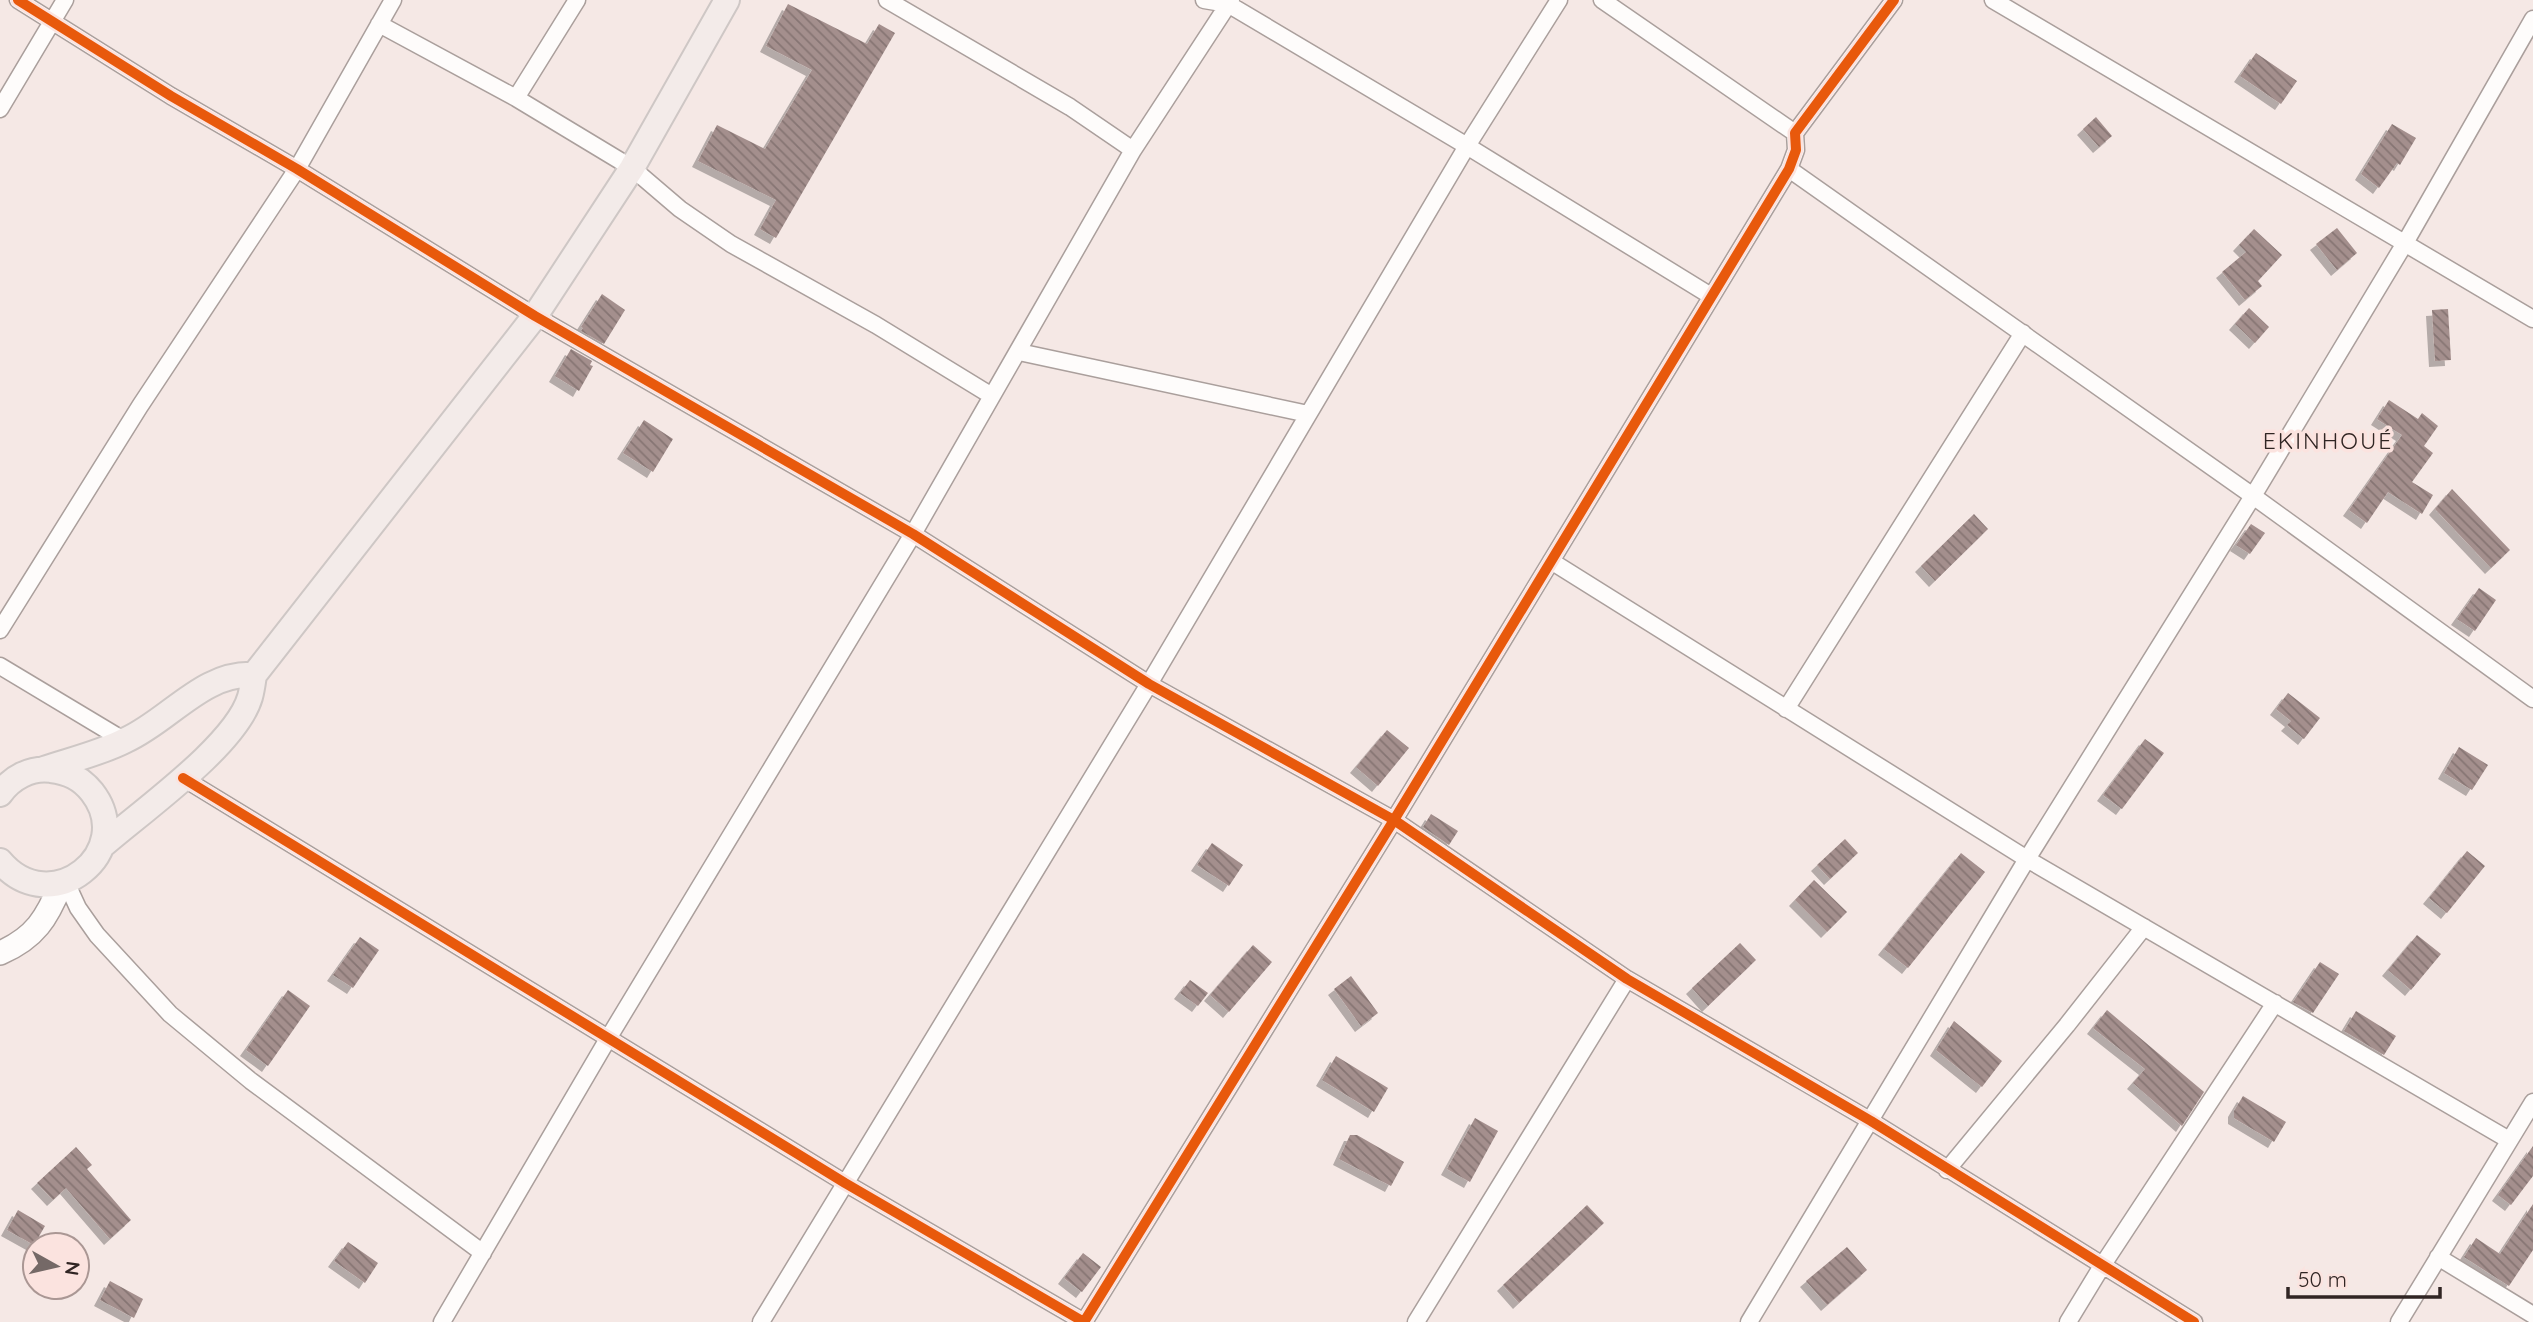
<svg xmlns="http://www.w3.org/2000/svg" width="2533" height="1322" font-family="Quicksand,sans-serif">
  <defs>
    <pattern id="building-back-hatch" width="6" height="6" patternUnits="userSpaceOnUse" patternTransform="scale(1.75)"><rect width="6" height="6" fill="#a48f8d"/><path d="M-1 5l2 2M0 0l6 6M5-1l2 2" fill="none" stroke="#867573"/></pattern>
    <filter id="shadow"><feDropShadow dx="-6" dy="6" stdDeviation="0" flood-color="#0004"/></filter>
  </defs>
  <rect width="100%" height="100%" fill="#f5e8e5"/>
  <path fill="url(#building-back-hatch)" filter="url(#shadow)" d="M788,4L867,44L879,24L895,33L776,238L760,229L776,200L698,161L717,125L765,149L812,70L766,46Z
    M2256,53L2297,81L2281,104L2240,76Z
    M2096,117L2112,136L2099,147L2083,129Z
    M2392,124L2416,138L2400,165L2397,163L2379,188L2361,174Z
    M2337,228L2357,253L2337,270L2316,244Z
    M2254,229L2282,255L2258,281L2262,286L2245,300L2222,272L2246,252L2239,245Z
    M602,294L625,310L604,344L581,331L583,328L581,327Z
    M2249,308L2269,327L2255,343L2235,324Z
    M2448,309L2451,360L2435,361L2432,310Z
    M571,349L592,361L590,365L593,366L579,391L555,376Z
    M2389,400L2418,419L2422,413L2438,426L2424,446L2433,453L2412,482L2433,495L2422,514L2388,492L2367,523L2349,510L2402,435L2377,419Z
    M644,420L673,439L653,472L623,453Z
    M2452,489L2510,550L2491,568L2435,509Z
    M1974,514L1988,529L1935,581L1921,566Z
    M2251,524L2265,533L2250,554L2236,545Z
    M2479,588L2496,600L2475,631L2457,619Z
    M2288,693L2320,718L2304,739L2287,725L2291,721L2276,709Z
    M1387,730L1409,748L1378,786L1356,767Z
    M2145,739L2164,753L2122,809L2103,795Z
    M2459,747L2488,765L2472,790L2444,773Z
    M1431,814L1458,831L1449,845L1423,827Z
    M1845,839L1858,853L1830,879L1817,865Z
    M1212,843L1243,865L1229,886L1197,865Z
    M2467,851L2485,866L2447,913L2429,898Z
    M1961,853L1985,872L1908,968L1884,949Z
    M1814,880L1847,912L1827,932L1795,900Z
    M2417,935L2441,954L2411,990L2388,970Z
    M360,937L379,950L353,988L333,975Z
    M1740,943L1756,960L1708,1006L1692,988Z
    M1253,945L1272,962L1229,1012L1210,995Z
    M2320,962L2339,974L2313,1013L2293,1002Z
    M1351,976L1378,1013L1361,1026L1334,989Z
    M1190,980L1208,993L1198,1006L1180,993Z
    M288,990L310,1006L268,1066L246,1050Z
    M2107,1010L2204,1092L2182,1126L2133,1083L2145,1069L2093,1028Z
    M2356,1011L2396,1036L2384,1055L2344,1031Z
    M1954,1021L2002,1061L1982,1087L1936,1050Z
    M1336,1056L1388,1088L1374,1112L1322,1080Z
    M2243,1096L2286,1122L2274,1142L2234,1118V1111Z
    M1475,1118L1498,1131L1470,1182L1447,1169Z
    M1350,1135H1357L1404,1162L1391,1186L1339,1159Z
    M2533,1146V1176L2511,1205L2498,1195Z
    M76,1147L92,1165L87,1169L131,1220L110,1239L66,1188L53,1200L37,1183Z
    M2533,1204V1250L2509,1286L2464,1257L2476,1238L2500,1254Z
    M1587,1205L1604,1223L1519,1303L1503,1285Z
    M18,1210L45,1226L34,1245L7,1230Z
    M348,1242L378,1263L365,1283L334,1261Z
    M1847,1247L1867,1270L1827,1305L1806,1281Z
    M1083,1253L1101,1267L1082,1292L1064,1278Z
    M110,1281L143,1299L134,1318L100,1300Z"/>
  <g fill="none" stroke-linecap="round" stroke-linejoin="round">
    <g stroke="#aa9f9c" stroke-width="19">
      <path id="minor" d="M18,0L171,96L297,169L535,316L913,534L1149,684L1394,820L1627,979L1871,1121L2194,1322
        M887,0L1070,107L1133,150
        M1204,0L1228,4L1467,146L1711,296
        M1602,0L1795,133
        M1993,0L2533,319
        M379,24L516,98L632,168L680,209L731,244L876,325L992,396
        M516,98L577,0
        M0,109L65,0
        M1789,169L2253,496L2533,699
        M1019,352L1308,414
        M1551,561L2027,859L2509,1140
        M0,630L140,406L297,169L393,0
        M0,666L125,741
        M1786,709L2023,333
        M183,778L845,1183L1084,1322L1394,820L1789,169L1796,150L1795,133L1894,0
        M66,882L78,908L97,935L170,1014L251,1081L483,1253
        M1947,1170L2067,1025L2144,927
        M2438,1257L2533,1315
        M442,1322L609,1037L913,534L1133,150L1231,0
        M761,1322L1149,684L1467,146L1559,0
        M1416,1322L1627,979
        M1749,1322L2027,859L2253,496L2405,243L2533,19
        M2068,1322L2102,1266L2275,1003
        M2399,1322L2533,1102"/>
    </g>
    <g stroke="#aa9f9c" stroke-width="26">
      <path id="secondary" d="M0,953C35,938 47,918 61,884"/>
    </g>
    <g stroke="#cec7c5" stroke-width="28">
      <path id="primary" d="M44,769C71,760 101,753 126,740C170,720 203,672 254,675
        M0,794C11,778 31,767 51,770C68,772 81,778 92,792C138,851 51,922 0,861
        M103,845C142,811 236,745 250,697C252,690 253,682 254,675L535,316L632,168L727,0"/>
    </g>
    <use href="#minor" stroke="#fefcfb" stroke-width="16"/>
    <use href="#secondary" stroke="#fefcfb" stroke-width="23"/>
    <use href="#primary" stroke="#f3ebe9" stroke-width="24"/>
    <g stroke="#fbe3df" stroke-width="15">
      <path id="cycleway" d="M18,0L171,96L297,169L535,316L913,534L1149,684L1394,820L1627,979L1871,1121L2194,1322
        M183,778L845,1183L1084,1322L1394,820L1789,169L1796,150L1795,133L1894,0"/>
    </g>
    <use href="#cycleway" stroke="#e8590c" stroke-width="10"/>
  </g>
  <g text-anchor="middle" stroke-width="7" stroke-linejoin="round" paint-order="stroke">
    <g font-size="23" letter-spacing="2" fill="#302523" stroke="#fbe3df">
      <text x="2328" y="449">EKINHOUÉ</text>
    </g>
  </g>
  <g transform="translate(56 1266) rotate(98)"><circle r="33" fill="#fbe3df" stroke="#aa9794" stroke-width="2"/>
  <path d="M0-5L12 26L0 18L-12 26Z" fill="#756967"/>
  <text y="-10" font-size="19" font-weight="bold" text-anchor="middle" fill="#302523">N</text>
  </g>
  <path d="M2288 1287v10h152v-10" fill="none" stroke="#302523" stroke-width="3.5"/>
  <text x="2298" y="1287" font-size="21" fill="#302523" stroke="#fbe3df" stroke-width="5" paint-order="stroke">50 m</text>
</svg>
